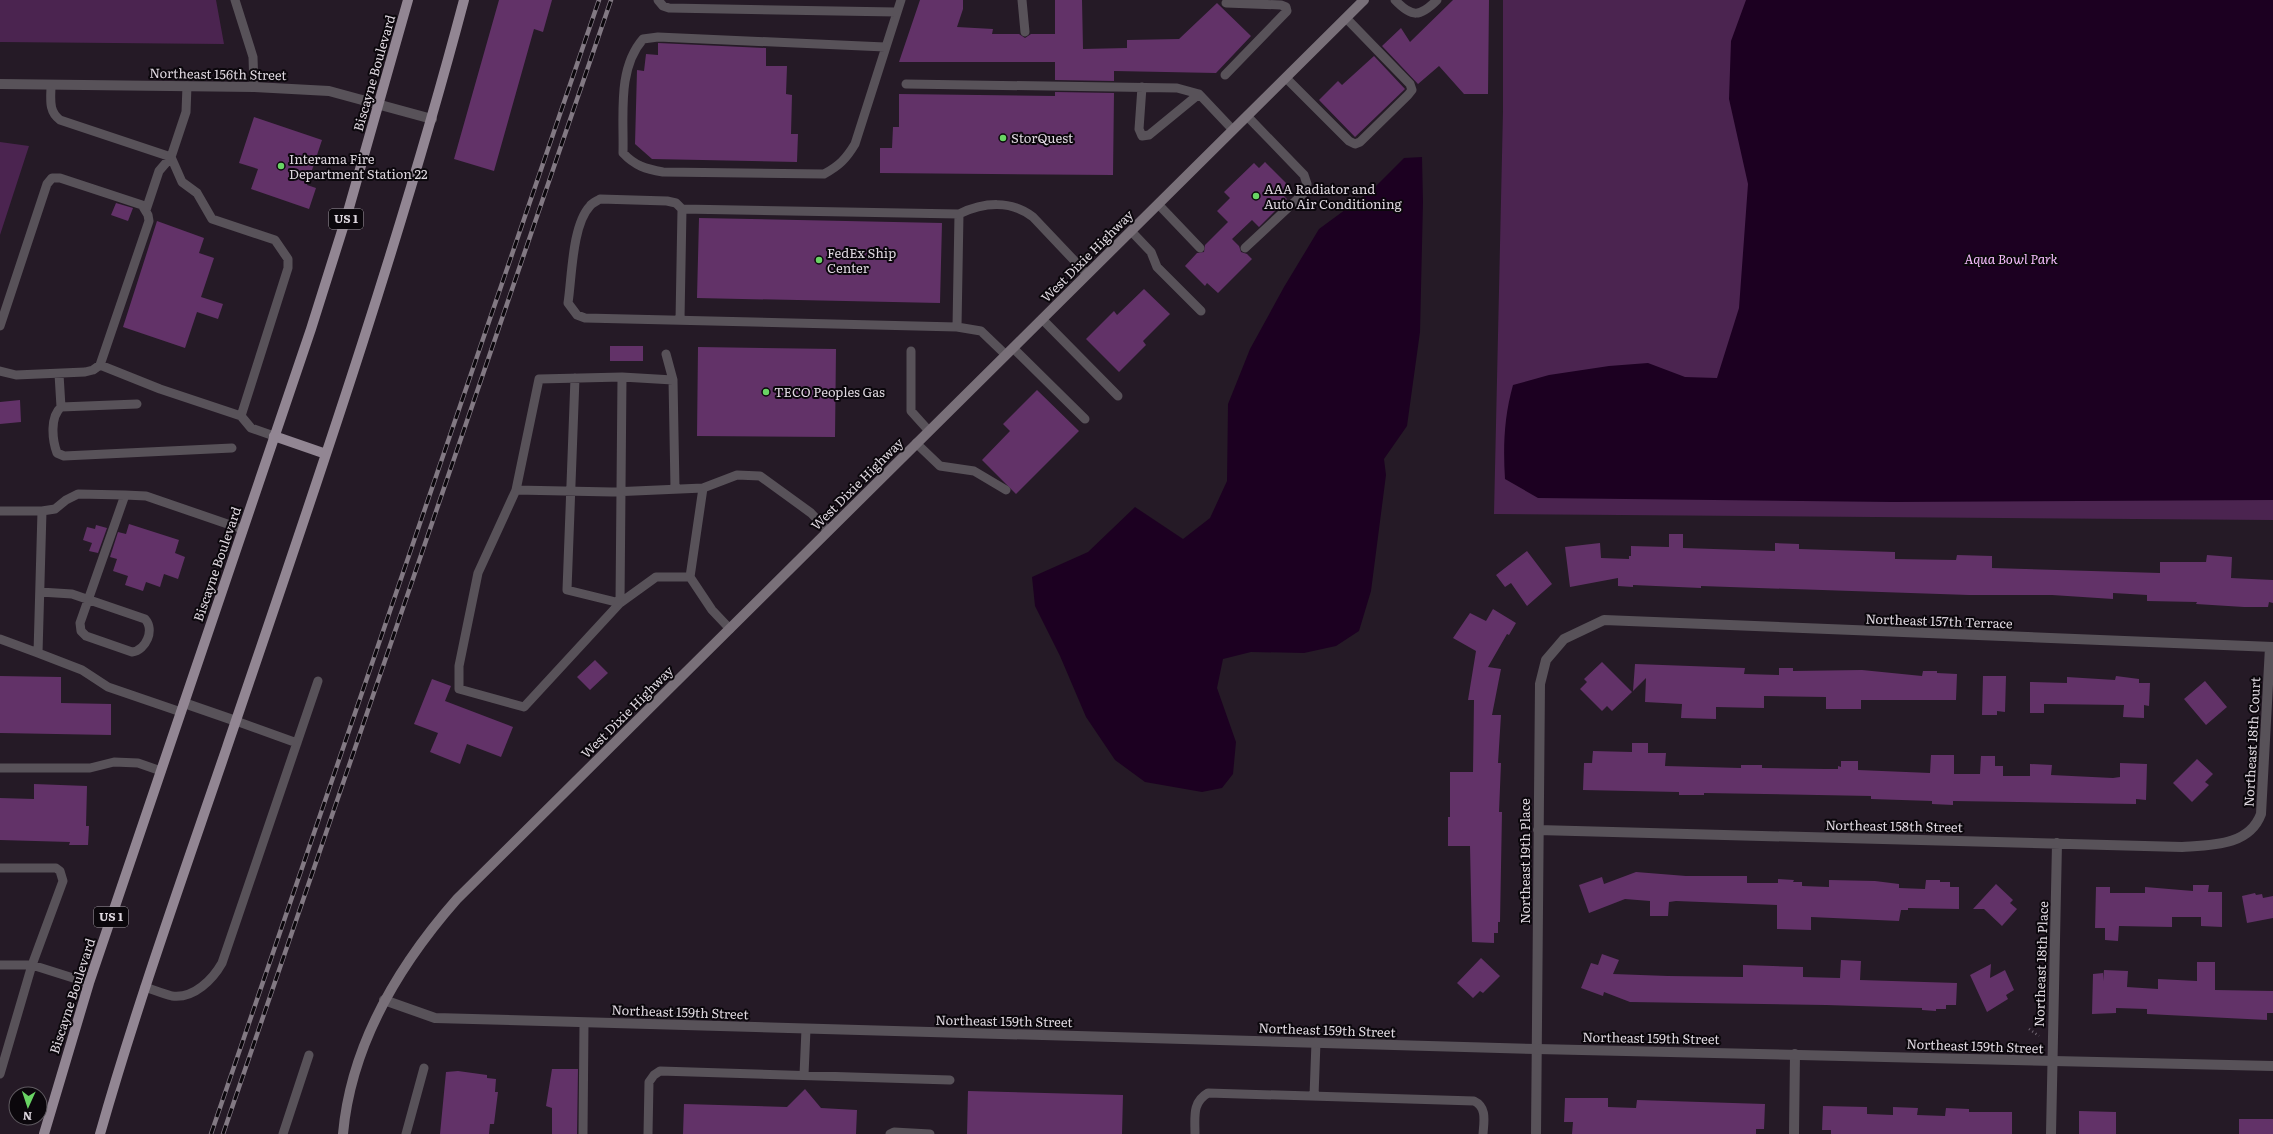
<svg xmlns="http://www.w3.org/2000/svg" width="2273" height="1134" font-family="Literata,serif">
  <rect width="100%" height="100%" fill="#251a26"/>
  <path fill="#4b2450" d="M0,0H216L224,44L0,42Z
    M1503,0H2273V520L1494,514L1503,111Z
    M0,142L29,146L0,235Z"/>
  <path fill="#1c0021" d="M1746,0H2273V500L1893,502L1538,498L1505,479C1503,447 1504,417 1513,385L1549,375L1609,366L1648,363L1685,377L1717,378L1739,308L1748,184L1729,99L1731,41Z
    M1422,157L1423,202L1420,332L1407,426L1384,459L1386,475L1371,591L1359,631L1336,646L1304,653L1251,652L1223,659L1217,688L1236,742L1233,774L1222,788L1202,792L1145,782L1115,760L1086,717L1060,656L1035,606L1032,577L1088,552L1135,507L1183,539L1210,518L1227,481L1228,404L1250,349L1284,287L1319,229L1372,190L1404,158Z"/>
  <path fill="#623268" d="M499,0H552L543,32L534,29L494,171L454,159Z
    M920,0H963V9L957,27L993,29L992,34H1019L1025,38L1031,34H1055V0H1082L1083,49L1127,48V40L1179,39L1217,3L1251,36L1216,73L1114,71V81L1055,80V62H899Z
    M1453,0H1489L1488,94H1464L1439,66L1418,84L1382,46L1401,28L1410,42Z
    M658,43L766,48V66H787L786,94L792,95L791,134H798L797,162L652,159L635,144L637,70L644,71L646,54L658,55Z
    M1374,56L1405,89L1355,137L1319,100L1338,81L1342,85Z
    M1055,92L1114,93L1113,175L880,173V148H892L893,127H899V94L1055,96Z
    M254,117L322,140L307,185L316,188L309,209L251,189L258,169L239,163Z
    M1265,162L1289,186L1282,194L1287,199L1259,227L1252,220L1232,239L1239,246L1241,252L1247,254L1252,259L1218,293L1207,283L1205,286L1185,266L1197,253L1204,252L1205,245L1228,222L1217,211L1230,198L1224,192L1254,163L1259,168Z
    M116,203L133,208L128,221L111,215Z
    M699,218L942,223L940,303L697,298Z
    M157,221L204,238L199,253L214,258L201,297L223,304L218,319L197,312L185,348L123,327Z
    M1144,289L1170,314L1143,341L1146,345L1119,372L1086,339L1114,311L1117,315Z
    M610,346H643V361H610Z
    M698,347L836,349L835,437L697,436Z
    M1037,390L1079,431L1016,494L982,460L1010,431L1003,424Z
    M20,400L21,422L0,424V402Z
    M129,524L179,540L175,553L185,557L178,579L164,574L160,587L146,582L143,591L125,585L128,576L113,571L117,559L110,557L118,532L126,534Z
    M96,525L107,528L98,553L89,551L92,543L83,540L87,527L95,529Z
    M1669,534H1683V548L1775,551V543L1799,544V549L1895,552V559L1956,560L1957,555L1992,556V568L2160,573V562H2206L2207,555L2232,557L2231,578L2273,580V603L2269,602L2268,607H2244L2196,604L2197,602L2147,601V595L2113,593V599L2052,595H1969L1701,586V588L1633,585V587L1618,586V578L1570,587L1565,547L1600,543L1601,558L1629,559V556H1631V546L1669,547Z
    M1527,551L1552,584L1527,606L1511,583L1505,587L1496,575Z
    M1493,609L1516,623L1509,635L1507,634L1488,667L1501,669L1492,715H1501L1498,763H1501L1499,812H1502L1500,922H1498V933H1494V943L1472,942L1470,846H1448V817H1450V772H1473L1474,700H1468L1476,651L1453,638L1470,613L1486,621Z
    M595,660L608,673L590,690L577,677Z
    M1602,662L1632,692L1612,711L1607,706L1602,711L1580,689L1587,682L1584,679Z
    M1635,664L1745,668L1744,674L1779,675V668H1793V671L1862,670L1922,676L1923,671H1937V673L1957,674L1956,700H1861V709H1826V697L1764,696V708L1716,707V719L1681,718L1682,704L1645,702L1646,678L1633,691Z
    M0,676L61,677V703L111,704V735L0,733Z
    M1983,676H2006L2005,712L1997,711V715H1982Z
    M2116,676L2139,679V683H2150L2149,706L2144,705V718L2123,717L2124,705L2044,704V713H2030V682L2067,683V677L2115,680Z
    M432,679L451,686L445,701L513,727L501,757L467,744L460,764L430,752L438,733L414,724Z
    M2205,681L2227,707L2206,725L2184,699Z
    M1632,743H1648V753H1666L1665,766L1741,768V765H1762V768L1825,769H1838V766L1841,767V761H1858V770L1930,773L1931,755H1954V774H1980L1981,756H1995V766H2003V776H2030V764L2052,765L2051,775L2113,778L2120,777V763L2147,764L2146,800L2136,799V804L1953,801V805L1932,804V801L1871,799V796L1704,793V795H1679V792L1583,790L1584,763H1592L1593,751L1632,752Z
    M2197,759L2213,774L2205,782L2209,785L2192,802L2173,783Z
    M34,784L87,786L86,826H89L88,845H69L70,842L0,840V798L34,799Z
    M1636,872L1686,876H1747V883H1778V879L1794,880L1793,882H1802V886L1829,887V880L1875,881L1899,884V888L1925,889L1926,880H1940V882H1950V887H1959V909L1908,908V910H1901L1899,921L1811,917V930L1777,929V905L1676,901L1669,902L1668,916H1650V901L1625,899L1589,913L1579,885L1602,877L1604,884Z
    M1996,884L2013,900L2010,903L2017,909L2002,926L1984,909H1973Z
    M2193,885H2209L2208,892H2222V927L2201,926V917H2172V927L2119,926L2118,941L2105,940V928H2095L2096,887H2110V893H2145V887L2193,891Z
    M2255,893L2256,895L2262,894L2263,898L2273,896V918L2247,923L2242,896Z
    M1602,954L1619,960L1613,974L1668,976L1743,977V965L1803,967V977L1840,978L1841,960L1861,961L1860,980L1957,983L1956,1005H1946V1009H1936V1011L1922,1010V1008L1826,1005L1630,1002L1604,992L1603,996L1581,988L1591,963L1598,965Z
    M1481,958L1500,976L1483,993L1480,991L1473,998L1457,983Z
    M2197,962H2215V990L2273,991V1013H2267V1020L2147,1014V1009L2116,1008V1013L2092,1014L2093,974L2103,973V981L2104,970L2128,971L2127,987L2158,989V979L2197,981Z
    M1991,964L1990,978L2005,970L2014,990L2006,995L2008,999L1987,1012L1970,975Z
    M552,1069H578L577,1134H552V1108L546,1106Z
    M458,1071L487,1075V1078L496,1079L495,1092H498L494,1124H490L489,1134H440L446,1072Z
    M805,1089L821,1108L857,1110L856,1134H683L684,1104L787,1107Z
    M968,1091L1123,1095L1122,1134H967Z
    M1565,1098H1608V1107L1636,1108L1637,1100L1765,1104L1764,1129H1756V1134H1572L1573,1122H1564Z
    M1823,1106L1867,1107V1114L1893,1115V1107L1918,1108L1917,1115L1945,1116L1946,1108L1969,1109V1112H2012V1134H1831V1130H1822Z
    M2079,1111L2116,1112V1134H2079Z
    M2239,1119H2273V1134H2239Z"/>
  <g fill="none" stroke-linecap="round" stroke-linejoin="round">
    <path stroke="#706671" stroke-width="2.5" stroke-dasharray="1 3" stroke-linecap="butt" d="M2029,1029L2039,1036"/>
    <path stroke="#585259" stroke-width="9" d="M235,0L253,57L254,87
      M658,0L663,6L669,8L896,12
      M1022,0L1025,32
      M1395,0C1412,18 1420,17 1437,0
      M885,47L658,37L643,39C617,69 624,115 623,153C635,166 646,169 663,172L824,174C839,166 846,159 855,144L901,0
      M1225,75L1287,11L1286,7L1281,5L1226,3
      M1286,78L1349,141L1355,144L1360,142L1408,95L1412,90L1410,84L1346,18
      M906,84L1177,88L1199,94L1233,130
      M51,85C51,99 48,111 60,120L171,157L186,112L187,86
      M1142,87L1139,129L1142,136L1149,135L1199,94
      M600,199L667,201L676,203L682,209L959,214L957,327L585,318L577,315L568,303C572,277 572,225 590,206C592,203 597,201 600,199Z
      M1158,204L1200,248
      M146,210L159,171L171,157L182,182L197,193L212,219L275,240L288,259V268L241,416
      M959,214C984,202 1011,200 1033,217L1087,274
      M1131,231L1151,252L1157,267L1201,311
      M1245,248L1304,193L1307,184L1304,175L1247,116
      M1042,319L1118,396
      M680,320L682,209
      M0,326L47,184L52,178H60L142,205L148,215L149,221L100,365L93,370L85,372L16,375L0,371
      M957,327L981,331L1006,355
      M1013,348L1085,419
      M911,351V411L929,431
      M666,354L673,380L675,488
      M100,365L160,389L241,416L251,428L274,436
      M59,374L61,407L137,404
      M575,378L567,590L620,603
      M673,380L622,377L539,379L516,490L478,573L459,666V689L524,707L620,603L656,577H690
      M61,407C50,417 52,439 57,453L64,456L232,448
      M916,443L940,466L974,471L1006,490
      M703,488L690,577L712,610L730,629
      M516,490L612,492L703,488L737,475L760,476L811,513L828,531
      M0,511H42L55,509L66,500L78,494L125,495L146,496L242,529
      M42,511L38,653L82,670L108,687L181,712
      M40,592L72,594L145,619C155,630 146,650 132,652L86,636L81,631L80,623L125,495
      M620,603L622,377
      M0,639L38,653
      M236,721L297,743
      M0,768H90L114,762L138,763L161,771
      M0,868H56L60,871L63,881L32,965L0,1074
      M0,965H32L89,983
      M145,987C154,990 164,994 172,996C194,999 213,979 222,963L318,681
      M804,1075L806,1029
      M1314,1096L1316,1042
      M283,1134L309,1055
      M406,1134L424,1068
      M583,1134L584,1023
      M648,1134L649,1082L654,1075L660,1071L950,1080
      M890,1134L894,1132L930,1134
      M1195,1134C1195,1117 1192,1102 1208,1093L1474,1101C1487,1107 1484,1121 1483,1134"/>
    <path stroke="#585259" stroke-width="10" d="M0,84L254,87L329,91L432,119
      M184,703L236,721
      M1538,830L2182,847C2212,845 2249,846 2261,814L2270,647
      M1536,1134L1540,684L1546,660L1564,639L1604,620L2273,647
      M1794,1134L1795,1054
      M2051,1134L2057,843"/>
    <path stroke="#585259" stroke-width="10" d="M384,1000L435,1018L1537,1049L2273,1066"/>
    <path stroke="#797079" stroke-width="10" d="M343,1134C351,1044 399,965 457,899L1364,0"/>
    <path stroke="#928693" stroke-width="10" d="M274,436L326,454
      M44,1134L89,983L311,329L347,215L408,0
      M100,1134C137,1004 183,876 227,747C311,500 397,253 464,0"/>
    <g stroke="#827983" stroke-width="4.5">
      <path id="rail" d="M211,1134L599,0
        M223,1134L611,0"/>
    </g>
    <use href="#rail" stroke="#0b070c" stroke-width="3" stroke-dasharray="9" stroke-linecap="butt"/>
  </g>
  <g fill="#69d464" stroke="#0b070c" stroke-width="1.5">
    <circle cx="1003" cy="138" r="4"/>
    <circle cx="281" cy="166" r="4"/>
    <circle cx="1256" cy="196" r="4"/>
    <circle cx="819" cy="260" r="4"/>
    <circle cx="766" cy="392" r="4"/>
  </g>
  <g text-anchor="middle" stroke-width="4" stroke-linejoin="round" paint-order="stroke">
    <g fill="#0b070c" stroke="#9f99a0" stroke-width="1">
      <rect x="329" y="209" width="34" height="20" rx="3"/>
      <rect x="94" y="907" width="34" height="20" rx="3"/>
    </g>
    <g font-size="12" font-weight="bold" fill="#ded7df">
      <text x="346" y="223">US 1</text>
      <text x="111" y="921">US 1</text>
    </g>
    <g font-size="13" fill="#ded7df" stroke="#0b070c">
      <text transform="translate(374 73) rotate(-74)" y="5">Biscayne Boulevard</text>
      <text transform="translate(218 74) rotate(1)" y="5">Northeast 156th Street</text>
      <text transform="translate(1087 256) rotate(-45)" y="5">West Dixie Highway</text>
      <text transform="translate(857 484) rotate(-45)" y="5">West Dixie Highway</text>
      <text transform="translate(217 564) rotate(-71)" y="5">Biscayne Boulevard</text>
      <text transform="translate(1939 621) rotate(2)" y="5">Northeast 157th Terrace</text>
      <text transform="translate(627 712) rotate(-45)" y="5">West Dixie Highway</text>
      <text transform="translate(2252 742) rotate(-87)" y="5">Northeast 18th Court</text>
      <text transform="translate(1894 826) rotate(1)" y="5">Northeast 158th Street</text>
      <text transform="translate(1525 861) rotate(-90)" y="5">Northeast 19th Place</text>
      <text transform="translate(2041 964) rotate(-88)" y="5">Northeast 18th Place</text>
      <text transform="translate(72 996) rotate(-72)" y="5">Biscayne Boulevard</text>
      <text transform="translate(680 1012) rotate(2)" y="5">Northeast 159th Street</text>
      <text transform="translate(1004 1021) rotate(1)" y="5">Northeast 159th Street</text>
      <text transform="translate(1327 1030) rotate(2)" y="5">Northeast 159th Street</text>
      <text transform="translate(1651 1038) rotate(1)" y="5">Northeast 159th Street</text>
      <text transform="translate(1975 1046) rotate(2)" y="5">Northeast 159th Street</text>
    </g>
    <g font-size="13" fill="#ded7df" stroke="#0b070c" text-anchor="start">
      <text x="1011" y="143">StorQuest</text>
      <text x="289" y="164">Interama Fire<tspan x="289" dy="15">Department Station 22</tspan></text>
      <text x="1264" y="194">AAA Radiator and<tspan x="1264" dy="15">Auto Air Conditioning</tspan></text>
      <text x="827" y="258">FedEx Ship<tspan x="827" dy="15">Center</tspan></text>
      <text x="774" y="397">TECO Peoples Gas</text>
    </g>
    <g font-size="13" font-style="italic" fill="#f7bdfe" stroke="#0b070c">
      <text x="2011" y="264">Aqua Bowl Park</text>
    </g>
  </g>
  <g transform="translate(28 1106) rotate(183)"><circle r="19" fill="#0b070c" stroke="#5f5a60"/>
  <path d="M0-3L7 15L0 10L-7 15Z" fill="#69d464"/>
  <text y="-6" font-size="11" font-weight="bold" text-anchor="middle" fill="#ded7df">N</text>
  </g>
</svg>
